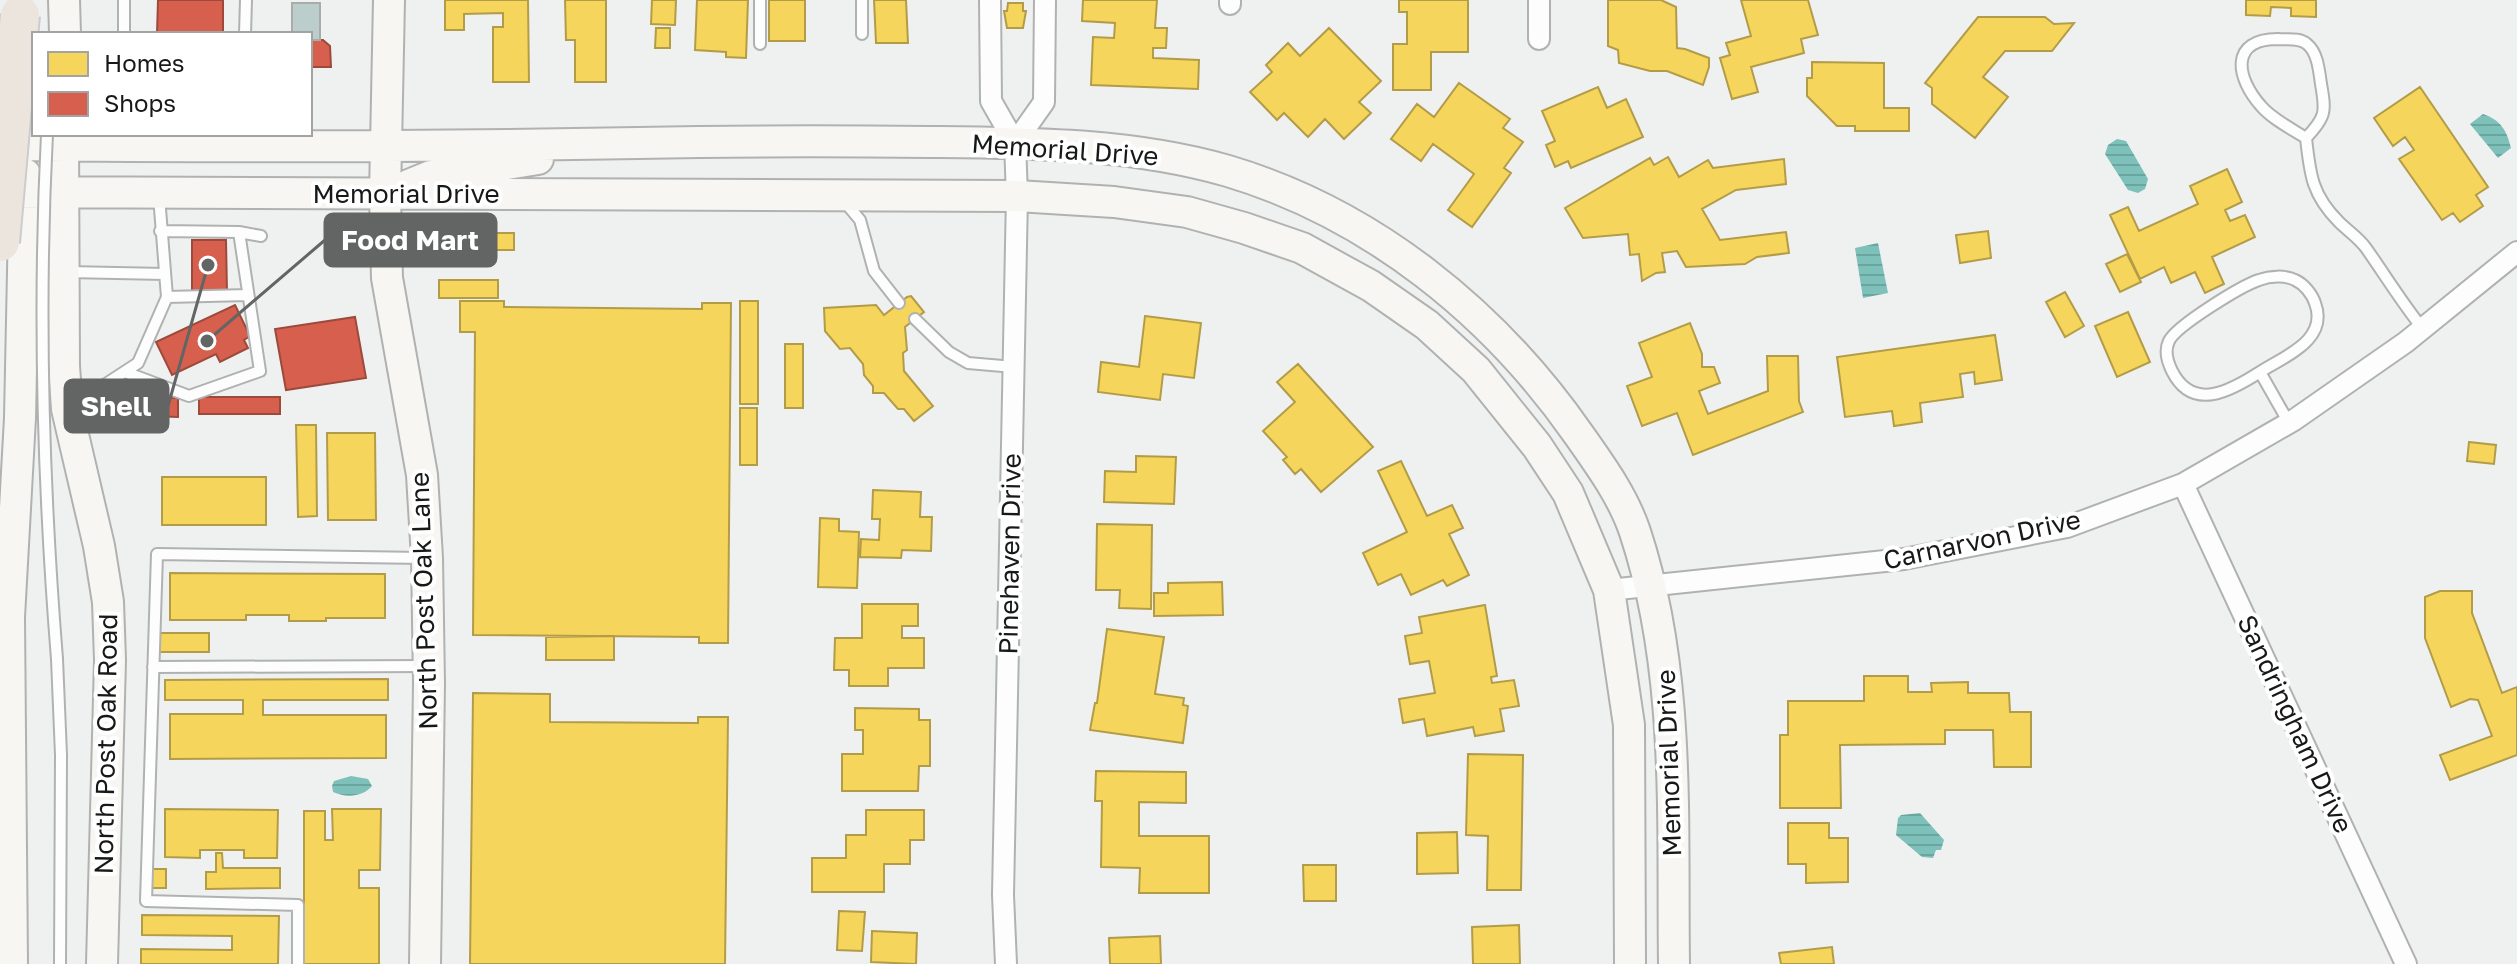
<svg xmlns="http://www.w3.org/2000/svg" width="2517" height="964" font-family="'Golos Text',sans-serif">
  <defs>
    <pattern id="water-rules" width="6" height="5" patternUnits="userSpaceOnUse" patternTransform="scale(2)"><rect width="6" height="5" fill="#7dc1ba"/><path d="M0 2.5h6" fill="none" stroke="#6ba59f"/></pattern>
  </defs>
  <rect width="100%" height="100%" fill="#eff1f0"/>
  <path fill="url(#water-rules)" d="M2483,114C2501,120 2507,131 2511,148L2498,158L2470,124Z
    M2117,139L2126,141L2148,179L2145,189L2138,193L2128,190L2105,154L2108,145Z
    M1878,243L1888,293L1863,298L1855,248Z
    M351,776L368,779L372,786C363,797 346,798 333,792L332,786L334,781Z
    M1920,813L1944,840L1941,850H1936L1933,858L1922,857L1896,835L1898,818L1901,815Z"/>
  <path fill="#f6d55c" stroke="#b39c48" stroke-width="2" d="M445,0H528L529,82H493V27H503V13L464,14V30H445Z
    M565,0H606V82H575V40H566Z
    M652,0H676L675,25L651,24Z
    M697,0H748L746,58L726,57V52L695,50Z
    M769,0H805V41H769Z
    M874,0H906L908,43H876Z
    M1083,0H1157L1155,28H1167L1166,48H1153V58L1199,60L1198,89L1091,85L1093,37L1114,38L1115,23L1082,21Z
    M1399,0H1468V52H1431V90H1393V44H1407V12H1399Z
    M1608,0H1661L1676,7L1677,48L1685,49L1709,58V67L1703,85L1667,71H1650L1619,63L1618,50L1608,46Z
    M1741,0H1808L1818,35L1801,39L1804,53L1751,67L1758,92L1732,99L1720,58L1730,55L1726,43L1751,36Z
    M2246,0H2316V17L2291,16V8L2271,7L2270,16L2246,15Z
    M1008,3H1023V11H1026L1023,28H1007L1004,11H1007Z
    M1978,17H2045L2054,24L2074,23L2052,51H2005L1983,77L2008,97L1975,138L1932,104V88L1925,83Z
    M656,28H670V48H655Z
    M1329,28L1381,81L1359,102L1371,113L1344,139L1325,119L1308,137L1284,113L1277,120L1250,92L1272,72L1266,65L1288,43L1300,56Z
    M1812,62L1884,63V108H1909V131H1855V126H1837L1807,96V78H1812Z
    M1459,83L1510,119L1503,128L1523,142L1504,168L1511,173L1472,227L1448,210L1474,174L1433,144L1421,161L1391,139L1417,104L1434,117Z
    M1598,87L1607,108L1626,99L1643,137L1571,168L1568,161L1555,167L1546,145L1555,141L1542,111Z
    M2420,87L2488,187L2476,195L2483,206L2460,222L2453,213L2442,220L2399,159L2414,150L2405,137L2393,146L2374,118Z
    M1668,157L1679,177L1708,160L1713,168L1784,159L1786,184L1736,190L1702,209L1720,240L1786,232L1789,253L1757,257L1745,264L1686,267L1677,251L1662,253L1665,272L1656,273L1642,281L1639,254L1630,255L1628,234L1583,238L1565,208L1650,158L1654,165Z
    M2227,169L2242,202L2225,210L2230,221L2245,215L2255,237L2212,257L2224,284L2205,293L2195,272L2171,283L2164,267L2140,279L2110,215L2128,207L2139,231L2198,204L2190,186Z
    M1988,231L1991,258L1960,263L1956,235Z
    M442,233H514V250H441Z
    M2127,254L2141,282L2120,292L2106,264Z
    M439,280H498V298H439Z
    M2065,292L2084,326L2065,337L2046,302Z
    M911,296L924,312L905,327L907,350L903,353L904,371L933,406L914,421L904,409H898L884,393H873V386L864,375L863,364L850,348L840,349L825,331L824,308L876,305L884,315L907,297Z
    M460,301H504V307L702,309V303H731L728,643H699V637L473,635L475,332H460Z
    M740,301H758V404H740Z
    M2128,312L2150,362L2117,377L2095,326Z
    M1145,316L1201,323L1194,378L1163,374L1160,400L1098,392L1101,362L1139,367Z
    M1690,323L1702,354V367H1714L1720,383L1699,391L1708,414L1768,391L1767,356H1798L1799,401L1803,412L1693,455L1677,413L1642,426L1627,386L1652,377L1639,343Z
    M1995,335L2002,380L1975,384L1974,372L1960,374L1963,397L1920,403L1922,422L1894,426L1892,411L1845,417L1837,357Z
    M785,344H803V408H785Z
    M1298,364L1373,447L1321,492L1301,469L1295,474L1283,460L1287,457L1263,431L1295,402L1277,382Z
    M740,408H757V465H740Z
    M296,425H316L317,516L298,517Z
    M327,433H375L376,520H328Z
    M2469,442L2496,445L2494,464L2467,461Z
    M1136,456L1176,457L1174,504L1104,502L1105,471L1136,472Z
    M1401,461L1427,516L1452,505L1463,528L1449,534L1469,575L1447,586L1443,580L1411,595L1401,574L1378,585L1363,553L1407,532L1378,471Z
    M162,477H266V525H162Z
    M873,490L921,492L920,517H932L931,551L902,550L901,558L860,557L861,539L879,540L880,519H872Z
    M820,518L839,519V531L859,532L857,588L818,587Z
    M1097,524L1152,525L1151,609L1119,608L1120,590H1096Z
    M170,573L385,574V618H326V621H289V615H246V620H170Z
    M1222,582L1223,615L1154,616V593H1168V583Z
    M2440,591H2472V613L2502,693L2517,687V755L2450,780L2440,755L2492,736L2478,700L2470,699L2451,707L2425,638V597Z
    M862,604H918V626H902V638H924V668H888V686H849V670H834L835,638H862Z
    M1485,605L1497,676L1491,677L1492,683L1514,680L1519,706L1500,709L1504,731L1475,736L1473,727L1427,736L1424,719L1403,723L1399,699L1435,693L1429,661L1410,664L1405,636L1422,633L1419,617Z
    M1107,629L1164,637L1155,694L1184,698L1183,705L1188,706L1183,743L1090,730L1095,703H1097Z
    M156,633H209V652H156Z
    M614,636V660H546V637Z
    M1864,676H1908V692H1932L1931,683L1968,682V693H2009L2010,712H2031V767H1994L1993,730H1945V744L1840,745L1841,808H1780V735H1788V701H1864Z
    M388,679V700H263V715H386V758L170,759V714H243V700H165V680Z
    M473,693L550,694V722L698,723V717H728L725,964H470Z
    M855,708L919,709V720H930V766H919L918,791H842V754H863V730H855Z
    M1468,754L1523,755L1521,890H1487L1488,836L1466,835Z
    M1096,771L1186,772V803L1139,802V836H1209V893H1139L1140,868L1101,867L1102,801H1095Z
    M165,809L278,810L277,858H244V850H200V858L165,857Z
    M332,809H381L380,870H359V888H379V964H304V811H325V840H333Z
    M866,810H924V840H910V864H884V892H812V858H846V835H866Z
    M1788,823H1829V838H1848V882L1806,883V864H1788Z
    M1457,832L1458,873L1417,874V833Z
    M216,853H222L223,868H280V888L206,889V872H216Z
    M1303,865H1336V901H1304Z
    M151,869H166V888H150Z
    M839,911L865,912L862,951L837,950Z
    M142,915L279,916L278,964H141V949L232,950V936L142,935Z
    M1519,925L1520,964H1473L1472,927Z
    M872,931L917,933L916,964L871,962Z
    M1160,936L1161,964H1110L1109,938Z
    M1832,947L1834,964H1781L1779,953Z"/>
  <path fill="#d6604d" stroke="#9d4a3d" stroke-width="2" d="M158,0H223V34H157Z
    M310,40H323L330,46L331,67H310Z
    M192,240H226L227,293H192Z
    M235,305L250,336L244,340L248,348L220,362L216,354L172,375L156,342Z
    M355,317L366,378L286,390L275,329Z
    M146,397L178,398V417L146,416Z
    M199,397H280V414H199Z"/>
  <path fill="#bccecc" stroke="#aaacab" stroke-width="2" d="M292,3H320V40H310V34H292Z"/>
  <g fill="none" stroke-linecap="round" stroke-linejoin="round">
    <g stroke="#b0b2b1" stroke-width="14">
      <path id="lane" d="M124,0V34
        M760,0V44
        M245,34L246,0
        M862,34V0
        M2306,138C2292,129 2272,119 2261,106C2236,78 2229,39 2278,39C2287,40 2299,37 2307,44C2318,53 2319,71 2321,84C2326,112 2326,117 2306,138C2310,175 2312,195 2339,222C2348,231 2359,238 2366,248C2385,275 2402,303 2423,329
        M844,201L860,220L874,271L899,303
        M160,231L239,232L261,236
        M67,272L165,274
        M167,297L248,295
        M915,319L949,352L968,363L1014,367
        M125,372L189,396L260,371L239,232
        M2260,372C2285,356 2329,340 2315,303C2312,294 2304,284 2295,280C2285,275 2270,276 2259,280C2241,286 2176,326 2169,341C2164,351 2167,361 2172,371C2193,413 2232,390 2260,372L2289,423
        M72,406L138,363L167,297L159,196
        M57,659L61,755L60,964
        M153,667L427,666
        M298,964V905L146,901L157,554L424,558"/>
    </g>
    <g stroke="#b0b2b1" stroke-width="24">
      <path id="street" d="M990,0L991,101L1015,143L1017,196L1003,895L1006,964
        M1230,4V0
        M1539,39V0
        M1015,143L1044,102L1045,0
        M2183,484L2406,964
        M1609,590L1904,559L2067,527L2183,484L2294,420L2406,342L2517,252"/>
    </g>
    <g stroke="#b0b2b1" stroke-width="34">
      <path id="secondary" d="M64,0L65,34
        M389,0L385,195L387,278L422,475L427,558L429,684L425,964
        M63,134L64,366L67,409L99,546L108,602L110,660L102,964
        M0,145C212,147 425,147 638,143C735,141 832,141 929,142C1029,143 1131,143 1228,171C1372,214 1494,313 1579,435C1600,465 1623,496 1635,532C1681,671 1672,819 1674,964
        M409,185L431,176L538,159
        M0,192L1017,196L1114,202L1187,212L1244,228L1302,248L1371,286L1427,325L1476,370L1537,446L1568,493L1609,590L1629,725L1630,964
        M12,964L9,617L20,418L25,174"/>
    </g>
    <use href="#lane" stroke="#fdfdfd" stroke-width="10"/>
    <use href="#street" stroke="#fdfdfd" stroke-width="20"/>
    <use href="#secondary" stroke="#f8f6f3" stroke-width="30"/>
    <g stroke="#b0b2b1" stroke-width="14" stroke-linecap="butt">
      <path id="lane-bridge" d="M47,134C38,309 43,485 57,659"/>
    </g>
    <g stroke="#cbcccb" stroke-width="42" stroke-linecap="butt">
      <path id="highway-bridge" d="M0,242L20,15"/>
    </g>
    <use href="#lane-bridge" stroke="#fdfdfd" stroke-width="10"/>
    <use href="#highway-bridge" stroke="#ece5de" stroke-width="38"/>
  </g>
  <g text-anchor="middle" stroke-width="8" stroke-linejoin="round" paint-order="stroke">
    <g font-size="26" fill="#171818" stroke="#fff">
      <text transform="translate(1065 150) rotate(4)" y="9">Memorial Drive</text>
      <text x="406" y="203">Memorial Drive</text>
      <text transform="translate(1982 540) rotate(-12)" y="9">Carnarvon Drive</text>
      <text transform="translate(1010 554) rotate(-89)" y="9">Pinehaven Drive</text>
      <text transform="translate(424 601) rotate(-92)" y="9">North Post Oak Lane</text>
      <text transform="translate(2295 724) rotate(65)" y="9">Sandringham Drive</text>
      <text transform="translate(106 744) rotate(-89)" y="9">North Post Oak Road</text>
      <text transform="translate(1669 763) rotate(-92)" y="9">Memorial Drive</text>
    </g>
  </g>
  <path fill="none" stroke="#636464" stroke-width="3" d="M207 341L325 240M208 265L168 406"/>
  <g fill="#636464" stroke="#fff" stroke-width="3">
    <circle cx="207" cy="341" r="8"/>
    <circle cx="208" cy="265" r="8"/>
  </g>
  <g fill="#636464" stroke="#636464" stroke-width="3">
    <rect x="325" y="214" width="171" height="52" rx="8"/>
    <rect x="65" y="380" width="103" height="52" rx="8"/>
  </g>
  <g font-size="28" text-anchor="middle" font-weight="bold" fill="#fff">
    <text x="410" y="250">Food Mart</text>
    <text x="116" y="416">Shell</text>
  </g>
  <rect x="32" y="32" width="280" height="104" fill="#ffffff" stroke="#a2a3a3" stroke-width="2"/>
  <rect x="48" y="52" width="40" height="24" fill="#f6d55c" stroke="#a2a3a3" stroke-width="2"/>
  <text x="104" y="72" font-size="24" fill="#171818">Homes</text>
  <rect x="48" y="92" width="40" height="24" fill="#d6604d" stroke="#a2a3a3" stroke-width="2"/>
  <text x="104" y="112" font-size="24" fill="#171818">Shops</text>
</svg>
